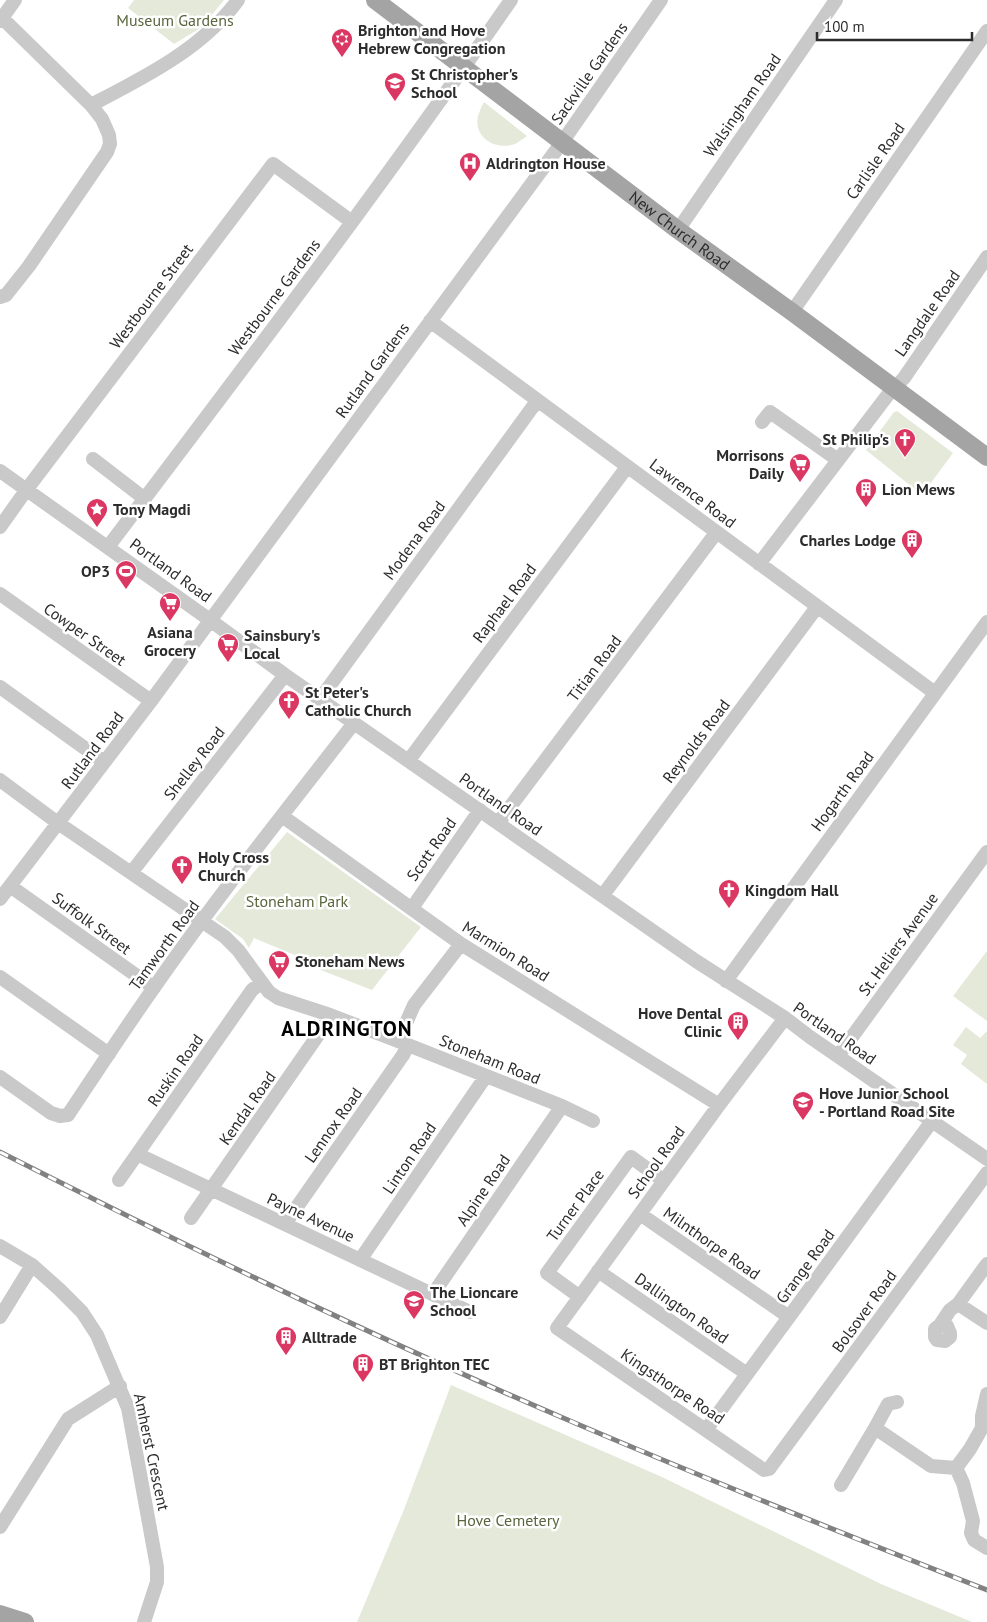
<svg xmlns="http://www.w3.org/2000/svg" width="987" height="1622" font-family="'PT Sans',sans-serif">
  <rect width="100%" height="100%" fill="#fff"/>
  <path fill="#e5e9da" d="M134,0H224L202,27L174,44L128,8Z
    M484,102L527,136C524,138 520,141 517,143C498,152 473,139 478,116C479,112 482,106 484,102Z
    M897,411L953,453L922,495L866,450L894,412Z
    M287,832L421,927L372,990L295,960L297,956L254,938L249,948L243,939L215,919Z
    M987,951V1021L953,996Z
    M966,1027L980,1038L987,1031V1084L961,1064L967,1055L953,1045Z
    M451,1385L662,1477L881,1584L972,1622H357L403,1512Z"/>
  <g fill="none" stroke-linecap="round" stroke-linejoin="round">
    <path stroke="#c9c9c9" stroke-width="14" d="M0,16L91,105L102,119L109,135L110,144L107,152L29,266L6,295L0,297
      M0,21L15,0
      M91,105C143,78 202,49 238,0
      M678,230L836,0
      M792,312L987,31
      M430,321L935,693
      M762,422L770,412L838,460
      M93,459L145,499
      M0,471L210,620L285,675L696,961L785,1018L810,1037L987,1159
      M0,527L27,489L273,164L352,222
      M108,547C245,366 382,186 511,0
      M759,564L887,396L904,378L987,257
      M0,594L151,701
      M0,687L104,762
      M320,699L537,401
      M409,760L627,467
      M0,780L58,823L225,937L238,950L269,992L278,998L330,1015L398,1041L562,1106L593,1121
      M282,816L461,944L719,1105
      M498,823L716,533
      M131,873L285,675
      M10,886L154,988
      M603,895L817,607
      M0,899C50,833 100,767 151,701L563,141L661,0
      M412,908L480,810
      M0,977L109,1054
      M726,981L987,622
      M785,1018L719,1105L557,1328L764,1470L769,1469L987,1173
      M398,1041L414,1005L461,944
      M838,1056L987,852
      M0,1077L51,1113L60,1116L68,1115C96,1073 124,1030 153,989C216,898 286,811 354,723
      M137,1154L470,1312
      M119,1180L252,990L261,983
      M640,1214L789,1317
      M191,1218L325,1025L330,1015
      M285,1224L403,1055L408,1045
      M0,1246L32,1265L59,1289L82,1312L97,1335L128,1408L157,1567V1582L144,1622
      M360,1260L486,1076
      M987,1264L958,1304L987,1323
      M598,1271L747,1374
      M433,1294L562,1106
      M580,1297L547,1273L631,1157L664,1181
      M0,1317L32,1265
      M940,1325L935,1329V1337L937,1340L945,1341L950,1337V1333L947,1326L940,1325L950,1310L958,1304
      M875,1428L888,1404L897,1402
      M706,1430L789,1317L932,1121
      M956,1468L963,1483L973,1521L971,1533L974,1540L987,1548
      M841,1485L875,1428L931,1466L956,1468L970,1449L982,1428V1416L987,1394
      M0,1527L68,1419L120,1386"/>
    <g stroke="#a4a4a4" stroke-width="18">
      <path id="s1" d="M375,0L678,230L792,312L987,457"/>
      <path d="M0,1614L25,1622"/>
    </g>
    <g stroke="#818181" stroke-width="5">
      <path id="rail" d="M0,1152C189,1248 380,1340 575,1423C711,1481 849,1536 987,1590"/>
    </g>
    <use href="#rail" stroke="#fff" stroke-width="3" stroke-dasharray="9" stroke-linecap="butt"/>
  </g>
  <defs>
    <g id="synagogue-pin" transform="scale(1.125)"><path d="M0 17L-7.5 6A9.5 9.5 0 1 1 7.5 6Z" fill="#db3763" stroke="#fff"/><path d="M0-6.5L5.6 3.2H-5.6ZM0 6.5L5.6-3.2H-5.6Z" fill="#fff"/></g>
    <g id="school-pin" transform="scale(1.125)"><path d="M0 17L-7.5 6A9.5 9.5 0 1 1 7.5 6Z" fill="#db3763" stroke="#fff"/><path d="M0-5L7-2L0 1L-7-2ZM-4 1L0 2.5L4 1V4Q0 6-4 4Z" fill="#fff"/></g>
    <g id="hospital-pin" transform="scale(1.125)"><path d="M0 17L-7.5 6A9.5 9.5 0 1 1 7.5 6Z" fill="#db3763" stroke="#fff"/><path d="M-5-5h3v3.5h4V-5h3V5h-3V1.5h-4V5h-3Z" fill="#fff"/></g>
    <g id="church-pin" transform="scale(1.125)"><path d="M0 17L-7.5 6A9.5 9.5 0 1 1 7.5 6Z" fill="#db3763" stroke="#fff"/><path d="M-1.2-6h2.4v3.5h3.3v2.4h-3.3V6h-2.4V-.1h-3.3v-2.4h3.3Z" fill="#fff"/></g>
    <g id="supermarket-pin" transform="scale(1.125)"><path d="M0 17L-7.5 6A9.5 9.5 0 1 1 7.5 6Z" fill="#db3763" stroke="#fff"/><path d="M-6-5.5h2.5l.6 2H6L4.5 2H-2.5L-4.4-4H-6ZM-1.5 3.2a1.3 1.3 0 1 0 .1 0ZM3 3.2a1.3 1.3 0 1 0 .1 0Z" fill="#fff"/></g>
    <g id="building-pin" transform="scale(1.125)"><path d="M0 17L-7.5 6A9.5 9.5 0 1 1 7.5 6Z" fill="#db3763" stroke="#fff"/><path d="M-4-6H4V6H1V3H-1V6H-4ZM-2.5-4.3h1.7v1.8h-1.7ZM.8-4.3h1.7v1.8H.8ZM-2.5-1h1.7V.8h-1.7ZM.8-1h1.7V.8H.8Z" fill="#fff"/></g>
    <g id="sight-pin" transform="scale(1.125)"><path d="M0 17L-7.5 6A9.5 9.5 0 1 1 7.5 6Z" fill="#db3763" stroke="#fff"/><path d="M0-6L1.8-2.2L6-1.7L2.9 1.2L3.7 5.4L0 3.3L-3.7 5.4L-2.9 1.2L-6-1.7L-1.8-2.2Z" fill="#fff"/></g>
    <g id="stadium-pin" transform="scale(1.125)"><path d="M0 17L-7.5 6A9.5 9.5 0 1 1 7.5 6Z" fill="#db3763" stroke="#fff"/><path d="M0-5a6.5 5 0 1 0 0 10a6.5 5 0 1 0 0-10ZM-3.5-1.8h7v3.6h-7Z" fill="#fff"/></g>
  </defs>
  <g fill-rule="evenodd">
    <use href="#synagogue-pin" x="342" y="39"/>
    <use href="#school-pin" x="395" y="83"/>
    <use href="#hospital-pin" x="470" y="163"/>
    <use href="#church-pin" x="905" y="439"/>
    <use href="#supermarket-pin" x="800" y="464"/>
    <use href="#building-pin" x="866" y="489"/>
    <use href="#sight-pin" x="97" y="509"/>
    <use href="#building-pin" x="912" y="540"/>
    <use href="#stadium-pin" x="126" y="571"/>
    <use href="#supermarket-pin" x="170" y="603"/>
    <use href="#supermarket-pin" x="228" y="644"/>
    <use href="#church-pin" x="289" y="701"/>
    <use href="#church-pin" x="182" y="866"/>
    <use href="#church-pin" x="729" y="890"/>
    <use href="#supermarket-pin" x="279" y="961"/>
    <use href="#building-pin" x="738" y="1022"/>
    <use href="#school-pin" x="803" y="1102"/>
    <use href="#school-pin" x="414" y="1301"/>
    <use href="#building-pin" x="286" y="1337"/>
    <use href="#building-pin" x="363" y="1364"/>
  </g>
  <g text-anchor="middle" stroke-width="5" stroke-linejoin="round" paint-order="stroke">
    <g font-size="16" fill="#58653d" stroke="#fff">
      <text x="175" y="26">Museum Gardens</text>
      <text x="297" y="907">Stoneham Park</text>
      <text x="508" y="1526">Hove Cemetery</text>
    </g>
    <g font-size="16" font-weight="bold" fill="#2c2c2c" stroke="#fff" text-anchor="start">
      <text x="358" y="36">Brighton and Hove<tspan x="358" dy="18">Hebrew Congregation</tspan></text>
      <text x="411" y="80">St Christopher's<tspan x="411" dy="18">School</tspan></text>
      <text x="486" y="169">Aldrington House</text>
      <text x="889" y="445" text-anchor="end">St Philip's</text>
      <text x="784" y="461" text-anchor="end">Morrisons<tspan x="784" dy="18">Daily</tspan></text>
      <text x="882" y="495">Lion Mews</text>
      <text x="113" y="515">Tony Magdi</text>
      <text x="896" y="546" text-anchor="end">Charles Lodge</text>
      <text x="110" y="577" text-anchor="end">OP3</text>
      <text x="170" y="638" text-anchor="middle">Asiana<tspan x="170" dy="18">Grocery</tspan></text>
      <text x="244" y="641">Sainsbury's<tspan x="244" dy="18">Local</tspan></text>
      <text x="305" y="698">St Peter's<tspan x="305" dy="18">Catholic Church</tspan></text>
      <text x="198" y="863">Holy Cross<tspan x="198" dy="18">Church</tspan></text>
      <text x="745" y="896">Kingdom Hall</text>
      <text x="295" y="967">Stoneham News</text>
      <text x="722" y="1019" text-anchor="end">Hove Dental<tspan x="722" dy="18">Clinic</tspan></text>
      <text x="819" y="1099">Hove Junior School<tspan x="819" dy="18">- Portland Road Site</tspan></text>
      <text x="430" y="1298">The Lioncare<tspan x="430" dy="18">School</tspan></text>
      <text x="302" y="1343">Alltrade</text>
      <text x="379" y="1370">BT Brighton TEC</text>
    </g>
    <g font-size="16" fill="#2c2c2c" stroke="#fff">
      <text transform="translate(589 73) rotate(-55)" y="6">Sackville Gardens</text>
      <text transform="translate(742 105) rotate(-55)" y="6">Walsingham Road</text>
      <text transform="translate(875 161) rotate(-55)" y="6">Carlisle Road</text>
      <text dy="6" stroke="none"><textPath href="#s1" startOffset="382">New Church Road</textPath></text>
      <text transform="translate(151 296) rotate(-53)" y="6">Westbourne Street</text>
      <text transform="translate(274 297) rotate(-53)" y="6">Westbourne Gardens</text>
      <text transform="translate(927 313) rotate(-55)" y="6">Langdale Road</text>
      <text transform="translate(372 370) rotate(-54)" y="6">Rutland Gardens</text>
      <text transform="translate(693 493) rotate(37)" y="6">Lawrence Road</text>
      <text transform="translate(414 540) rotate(-54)" y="6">Modena Road</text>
      <text transform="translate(171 570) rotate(36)" y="6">Portland Road</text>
      <text transform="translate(504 603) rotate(-53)" y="6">Raphael Road</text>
      <text transform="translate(85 634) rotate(35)" y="6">Cowper Street</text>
      <text transform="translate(594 668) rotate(-53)" y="6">Titian Road</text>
      <text transform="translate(696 741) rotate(-53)" y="6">Reynolds Road</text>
      <text transform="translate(92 750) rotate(-53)" y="6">Rutland Road</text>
      <text transform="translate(194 763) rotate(-52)" y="6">Shelley Road</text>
      <text transform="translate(842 791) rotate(-54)" y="6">Hogarth Road</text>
      <text transform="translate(501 804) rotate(35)" y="6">Portland Road</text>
      <text transform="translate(431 849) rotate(-55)" y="6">Scott Road</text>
      <text transform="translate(92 923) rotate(36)" y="6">Suffolk Street</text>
      <text transform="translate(898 944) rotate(-54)" y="6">St. Heliers Avenue</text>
      <text transform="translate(164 945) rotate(-54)" y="6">Tamworth Road</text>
      <text transform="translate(506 951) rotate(32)" y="6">Marmion Road</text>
      <text transform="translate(835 1033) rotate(35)" y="6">Portland Road</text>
      <text transform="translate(490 1059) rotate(22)" y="6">Stoneham Road</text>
      <text transform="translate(175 1070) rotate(-55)" y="6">Ruskin Road</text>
      <text transform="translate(247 1108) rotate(-55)" y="6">Kendal Road</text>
      <text transform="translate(333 1125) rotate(-55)" y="6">Lennox Road</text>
      <text transform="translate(409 1158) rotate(-56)" y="6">Linton Road</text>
      <text transform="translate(656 1162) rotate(-54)" y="6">School Road</text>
      <text transform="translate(483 1190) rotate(-56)" y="6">Alpine Road</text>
      <text transform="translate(575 1205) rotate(-54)" y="6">Turner Place</text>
      <text transform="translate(311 1217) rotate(25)" y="6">Payne Avenue</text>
      <text transform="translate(712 1243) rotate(35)" y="6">Milnthorpe Road</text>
      <text transform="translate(805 1266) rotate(-54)" y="6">Grange Road</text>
      <text transform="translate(682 1308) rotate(35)" y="6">Dallington Road</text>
      <text transform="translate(864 1311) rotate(-54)" y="6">Bolsover Road</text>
      <text transform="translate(673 1386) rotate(34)" y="6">Kingsthorpe Road</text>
      <text transform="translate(152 1452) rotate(78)" y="6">Amherst Crescent</text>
    </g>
    <g font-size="21" font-weight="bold" letter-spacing="1" fill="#000" stroke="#fff">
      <text x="347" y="1036">ALDRINGTON</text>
    </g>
  </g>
  <path d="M817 32v8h155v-8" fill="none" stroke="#2c2c2c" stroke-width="2.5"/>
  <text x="824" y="32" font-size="15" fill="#2c2c2c" stroke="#ffffff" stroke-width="4" paint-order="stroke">100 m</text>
</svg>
